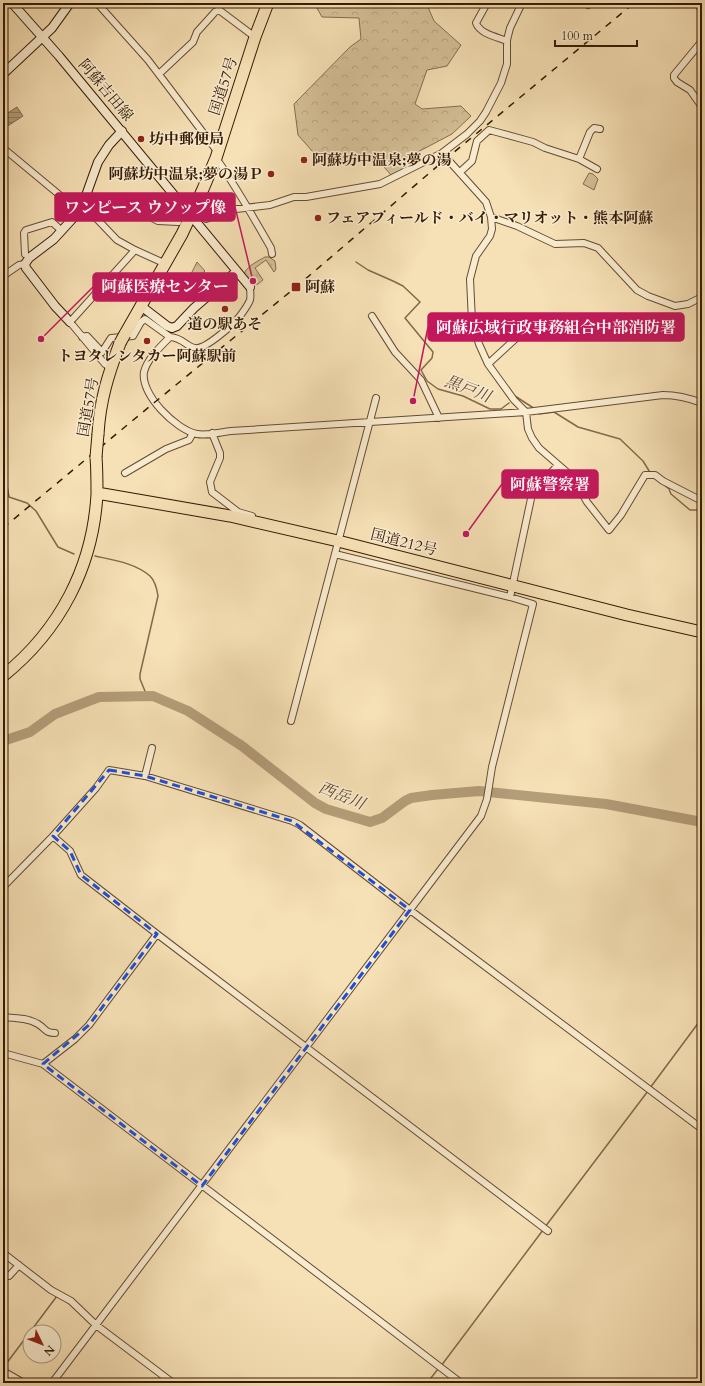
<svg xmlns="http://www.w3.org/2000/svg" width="705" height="1386" font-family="Cardo,'Noto Serif JP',serif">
  <defs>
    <pattern id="forest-crowns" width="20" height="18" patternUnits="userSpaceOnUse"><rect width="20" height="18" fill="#d5bf97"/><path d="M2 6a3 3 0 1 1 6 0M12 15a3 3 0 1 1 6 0" fill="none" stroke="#b7a481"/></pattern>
    <pattern id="park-tufts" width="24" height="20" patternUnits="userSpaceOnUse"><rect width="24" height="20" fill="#d5bf97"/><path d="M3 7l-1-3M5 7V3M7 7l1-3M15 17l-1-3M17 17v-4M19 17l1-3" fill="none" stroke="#b7a481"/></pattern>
    <pattern id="water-rules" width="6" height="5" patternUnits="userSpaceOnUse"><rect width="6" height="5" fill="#b49d79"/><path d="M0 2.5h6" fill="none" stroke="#937f61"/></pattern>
  </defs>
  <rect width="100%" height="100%" fill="#f6e0b5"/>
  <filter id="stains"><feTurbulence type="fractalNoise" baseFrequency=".005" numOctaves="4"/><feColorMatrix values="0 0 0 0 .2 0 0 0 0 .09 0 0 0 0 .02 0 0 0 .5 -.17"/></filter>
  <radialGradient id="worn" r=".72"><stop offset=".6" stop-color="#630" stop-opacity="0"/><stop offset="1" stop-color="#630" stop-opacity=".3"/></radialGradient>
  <path fill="#d5bf97" stroke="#856d4e" d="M589,173L593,174L598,179L594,190L583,184Z"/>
  <path fill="url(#forest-crowns)" stroke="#856d4e" d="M314,3H430L428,7L434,21L461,45L447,66L427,70L415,104L422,109L461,106L471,116L452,134L412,155L406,168L391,175L378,160H320L298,135L294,104L350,47L361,39L359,18L322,17Z
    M197,262L205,271L183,290Z"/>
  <path fill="url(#park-tufts)" stroke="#856d4e" d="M265,257H269L275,261L276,269L274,272L266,260L255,268L263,280L258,284L252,285L244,274C247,266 258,261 265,257Z"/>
  <path fill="url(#water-rules)" stroke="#81694b" d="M17,107L23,116L6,127L3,122V116Z"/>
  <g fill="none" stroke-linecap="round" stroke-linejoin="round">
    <path stroke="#81694b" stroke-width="1.5" d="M356,262L368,270L393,281L403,286L420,302L405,318L433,352L432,358L421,370L427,381L438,389L463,396L490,409H501L509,403
      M515,396L535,409
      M539,414L554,412L578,427L620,439L643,461L651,474
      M3,475L6,480L9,497L27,503L36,511L58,547L74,554
      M663,484L669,489L671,494L690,510H702
      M95,556C113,560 135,563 150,576C155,581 157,589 158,596L140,674V679L147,696
      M650,1088L702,1018
      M545,1227L648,1091
      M66,1301L83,1316
      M441,1366L543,1230
      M3,1368L57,1296
      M427,1383L438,1369"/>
    <path stroke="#b49d79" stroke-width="10" d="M3,741L30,732L55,714L99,697L153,696L188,711L242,746L315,803L326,809L370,822L382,818L405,801L411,798L432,795L479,791L606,804L702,822"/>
    <g stroke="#654c31" stroke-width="8">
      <path id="street" d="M97,3L148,60L217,151
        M487,3L476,23C480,34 497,37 507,41
        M696,3L702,9
        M588,5L589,3
        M702,41L674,75V78L677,82L690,90L702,107
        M159,74L193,42L197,32L215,12L219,10L255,37
        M3,148L62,197L79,209L96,218L117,240L135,250L166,264
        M442,153L486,202L491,217L517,226L555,244L584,243L598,248L637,290L648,296L675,306L688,304L702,297
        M216,158C236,186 253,217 271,248L272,254
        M579,159L590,132L594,128L600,129
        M460,172L472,161L477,141L489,130L533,142L545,148L579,159L597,169
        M91,216L129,209L145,214L158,221L178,222
        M491,217L492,229L490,236L476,256L470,279L472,321L479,344L488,364L514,400L526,412L528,429L532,438L539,448L569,474L578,486L587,502L609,530L621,515L645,475H655L663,481L702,501
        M206,219L236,209L270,205L294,197H306L380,184L442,153L467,134L480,121L486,112L501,83L507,64V40L510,28L522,3
        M25,254L24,233L26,230L52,222L62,231
        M3,276L19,265L25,264
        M250,287C250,291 251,296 250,300C248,305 243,312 240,316C234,324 205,350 195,348C186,347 184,338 170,337C161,346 147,359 144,372C140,394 176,430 197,434C208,436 221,432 231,431L526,412L663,395C677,395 689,398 702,403
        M372,316L395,352L421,380L439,418
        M82,337L87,336L102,352L111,338L133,336L141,322L145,319L170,337
        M488,364L536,320
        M111,368L105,364L70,322L135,250
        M212,433L220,453V458L210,482L212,492L238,512L252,516
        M125,473L166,449L189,440L193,433
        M335,554L510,597
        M291,721L376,398
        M145,776L152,748
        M53,836L70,851L81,875L157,934L548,1231
        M3,887L53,836L96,788L109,770L145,776L292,821L300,825L410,910L702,1129
        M3,1017C15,1018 28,1018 38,1024C46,1029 45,1033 55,1033
        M3,1053L43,1064L461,1383
        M43,1064L75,1039L89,1025L157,934
        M3,1253L51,1290L71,1301L96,1325L173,1383
        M3,1273L6,1276H9L19,1265
        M3,1371L24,1383
        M52,1383L481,816L487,799L492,767L533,604L510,597L532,494L558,465"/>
    </g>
    <g stroke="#351b05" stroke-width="10">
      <path id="secondary" d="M12,3L59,56L250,287
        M3,74L52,28L70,3
        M141,306L167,326L172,328L177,326L194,308L237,271
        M70,322L55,306L26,268L25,264L29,258L54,239L75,216L84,201L98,162L109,145L122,131"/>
    </g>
    <g stroke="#351b05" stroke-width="13">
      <path id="highway" d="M125,334L182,234L203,189L216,158L255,37L268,3
        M98,434C100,400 108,375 120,343
        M97,493L230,516L338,541L627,615L702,632
        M3,676C60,630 93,567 97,494C97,481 97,469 96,457"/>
    </g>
    <use href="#street" stroke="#f9ebcf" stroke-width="6"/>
    <use href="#secondary" stroke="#f9ebcf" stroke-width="8"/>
    <use href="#highway" stroke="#f6e0b5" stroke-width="11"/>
    <path stroke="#351b05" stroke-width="1.5" stroke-dasharray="7 7" stroke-linecap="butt" d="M3,528L155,402L296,287L447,158L634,3"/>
    <g stroke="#351b05" stroke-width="13" stroke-linecap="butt">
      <path id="highway-bridge" d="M120,343L125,334
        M96,457L98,434"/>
    </g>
    <use href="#highway-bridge" stroke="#f6e0b5" stroke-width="11"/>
  </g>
  <path fill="none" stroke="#1d4ed8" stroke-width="3" stroke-dasharray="8 5" stroke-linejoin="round" d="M109,770L145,776L292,821L410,910L202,1186L43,1064L89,1025L157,934L81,875L70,851L53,836Z"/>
  <g fill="#8f2418" stroke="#f9ebcf" stroke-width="1.5">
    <circle cx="141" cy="139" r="4"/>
    <circle cx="304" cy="160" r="4"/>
    <circle cx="271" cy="174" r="4"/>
    <circle cx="318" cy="218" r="4"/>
    <rect x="291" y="282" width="10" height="10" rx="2"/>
    <circle cx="225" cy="309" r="4"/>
    <circle cx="147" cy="341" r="4"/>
  </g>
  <g text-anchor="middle" stroke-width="3" stroke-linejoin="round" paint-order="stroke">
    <g font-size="15" fill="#351b05" stroke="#f9ebcf">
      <text transform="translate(223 86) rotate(-72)" y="5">国道57号</text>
      <text transform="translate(106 90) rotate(50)" y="5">阿蘇吉田線</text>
      <text transform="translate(88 407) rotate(-80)" y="5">国道57号</text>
      <text transform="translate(404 542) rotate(14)" y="5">国道212号</text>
    </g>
    <g font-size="15" font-weight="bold" fill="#351b05" stroke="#f9ebcf" text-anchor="start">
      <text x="149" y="144">坊中郵便局</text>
      <text x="312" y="165">阿蘇坊中温泉;夢の湯</text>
      <text x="263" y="179" text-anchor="end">阿蘇坊中温泉;夢の湯Ｐ</text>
      <text x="326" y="223">フェアフィールド・バイ・マリオット・熊本阿蘇</text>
      <text x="305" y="292">阿蘇</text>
      <text x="225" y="329" text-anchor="middle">道の駅あそ</text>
      <text x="147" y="361" text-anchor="middle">トヨタレンタカー阿蘇駅前</text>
    </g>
    <g font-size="16" font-style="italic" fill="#61482e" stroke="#f9ebcf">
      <text transform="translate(468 388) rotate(21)" y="6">黒戸川</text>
      <text transform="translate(342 795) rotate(22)" y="6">西岳川</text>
    </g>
  </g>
  <path fill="none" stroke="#c2185b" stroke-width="1.5" d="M253 281L235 207M41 339L93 287M413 401L428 327M466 534L502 484"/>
  <g fill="#c2185b" stroke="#f9ebcf" stroke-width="1.5">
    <circle cx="253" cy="281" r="4"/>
    <circle cx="41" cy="339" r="4"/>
    <circle cx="413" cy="401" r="4"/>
    <circle cx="466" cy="534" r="4"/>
  </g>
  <g fill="#c2185b" stroke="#c2185b" stroke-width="1.5">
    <rect x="55" y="193" width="180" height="28" rx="4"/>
    <rect x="93" y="273" width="144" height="28" rx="4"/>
    <rect x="428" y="313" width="256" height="28" rx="4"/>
    <rect x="502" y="470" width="96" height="28" rx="4"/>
  </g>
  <g font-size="16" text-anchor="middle" font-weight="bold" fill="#fff">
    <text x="145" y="213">ワンピース ウソップ像</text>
    <text x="165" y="292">阿蘇医療センター</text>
    <text x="556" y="333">阿蘇広域行政事務組合中部消防署</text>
    <text x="550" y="490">阿蘇警察署</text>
  </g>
  <rect width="705" height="1386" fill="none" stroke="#f6e0b5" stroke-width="16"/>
  <rect x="4" y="4" width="697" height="1378" fill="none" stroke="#351b05" stroke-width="2"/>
  <rect x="8" y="8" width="689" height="1370" fill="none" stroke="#351b05"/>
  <g transform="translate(42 1344) rotate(133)"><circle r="19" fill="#f9ebcf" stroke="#ab987e"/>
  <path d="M0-3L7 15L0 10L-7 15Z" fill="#8f2418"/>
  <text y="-6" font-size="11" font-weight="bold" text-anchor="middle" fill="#351b05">N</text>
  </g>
  <path d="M555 40v6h82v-6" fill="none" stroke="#351b05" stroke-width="2"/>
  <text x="561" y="40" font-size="12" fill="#351b05" stroke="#f9ebcf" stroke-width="3" paint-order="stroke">100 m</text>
  <rect width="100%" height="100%" filter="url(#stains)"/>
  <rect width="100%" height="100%" fill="url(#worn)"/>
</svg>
